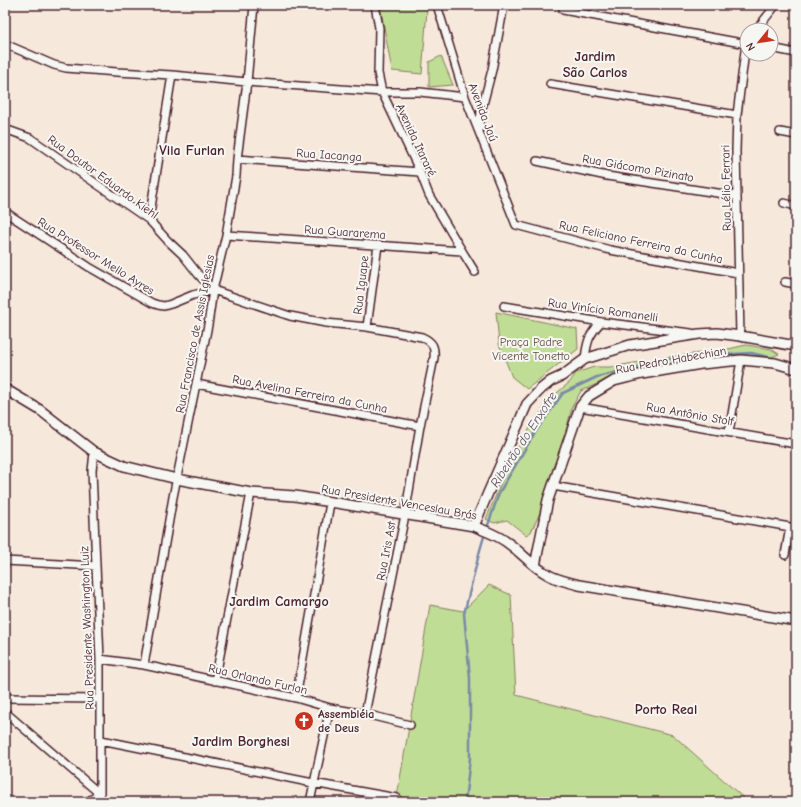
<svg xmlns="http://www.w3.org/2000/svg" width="801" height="807" font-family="'Comic Neue',sans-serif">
  <rect width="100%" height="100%" fill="#f6e9db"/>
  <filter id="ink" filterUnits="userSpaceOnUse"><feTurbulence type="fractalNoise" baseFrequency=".025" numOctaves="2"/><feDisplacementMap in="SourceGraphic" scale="8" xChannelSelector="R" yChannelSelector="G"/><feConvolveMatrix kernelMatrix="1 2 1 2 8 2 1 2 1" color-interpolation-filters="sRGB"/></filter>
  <g filter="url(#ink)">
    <path fill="#c0dd95" stroke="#857e60" d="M380,5H425L427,10L422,74L392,71Z
      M441,56L453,85L429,87V62Z
      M496,312L577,329L578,349L527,389L512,377L499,344Z
      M746,345L771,349L779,354L765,360L718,358L691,360L643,372L613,377L581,391L572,407L566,431L545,495V502L531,532L526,535L507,520L494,523L486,519L506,471L521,442L538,416L552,397L570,382L576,373L594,367H611L669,357L724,350Z
      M489,585L511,595L516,695L673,735L748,802H396L430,605L463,611Z"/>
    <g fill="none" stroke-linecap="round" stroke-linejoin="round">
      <path stroke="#7a89a7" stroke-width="2.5" d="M487,528L499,493L534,434L563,393L597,377L678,357L751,353L777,359
        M465,802L470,758V678L464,614L480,550L485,533"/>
      <g stroke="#4a1f2b" stroke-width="10">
        <path id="minor" d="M375,5L379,28L378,73L382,92L420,172L429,195L462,251L475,272
          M437,5L465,97L516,225L610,250L738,273
          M563,10L747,44
          M756,30L776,5
          M5,44L54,65L66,68L117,72L172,75L247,82L382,92H420L465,97
          M771,48L796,53
          M550,84L737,115
          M5,129L30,138L149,220L168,241L183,255L198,274L213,290
          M479,131L481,112L492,70L504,5
          M780,132L796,135
          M237,159L420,172
          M537,161L607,176L737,196
          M784,203L796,206
          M5,212L89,267L152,303L158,305L164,306L171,304L193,295L213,290L290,316L326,323L367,327L422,337C433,342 435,347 434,358L420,426L405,515L368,699L365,714
          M149,220L172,75
          M226,235L462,251
          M785,282L796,284
          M504,306L601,322L691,333
          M367,327L378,245
          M740,336L736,151L737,115L746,43L747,42
          M585,359C587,341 589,335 601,322
          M196,384L420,426
          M580,407L796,444
          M729,432L741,360
          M94,452L92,471L100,659V802
          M553,486L796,528
          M785,555L790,527
          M5,561L96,566
          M100,659L144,665L296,698L330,708L365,714L410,725
          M144,665L173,497L208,325L213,290L226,235L236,176L237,159L247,82L254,5
          M215,681L251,493
          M5,698L100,699
          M296,698L330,503
          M5,712L100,794L87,802
          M101,740L313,783L397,798
          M310,802L330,708"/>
      </g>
      <g stroke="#4a1f2b" stroke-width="12">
        <path id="tertiary" d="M5,389L40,410L94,452L124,466L177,479L251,493L295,496L474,526C487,532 496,534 508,543C521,552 532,566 547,574C556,580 569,582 579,585L796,621
          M474,526L488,493L527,404L541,389L551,381L562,376L585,359L630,345L699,334L717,333L740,336L796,346
          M535,566L548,500L580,407L589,396L614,381L642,374L701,364L741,360L775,363L796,369"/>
      </g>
      <use href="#minor" stroke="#f6f6f2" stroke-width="7"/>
      <use href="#tertiary" stroke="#f6f6f2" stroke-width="9"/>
    </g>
  </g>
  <defs>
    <g id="church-disc" transform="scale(1)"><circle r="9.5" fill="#c8321e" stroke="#f6f6f2"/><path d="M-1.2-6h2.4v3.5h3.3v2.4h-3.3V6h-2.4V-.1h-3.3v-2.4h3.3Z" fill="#fff"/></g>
  </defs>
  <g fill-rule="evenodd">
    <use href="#church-disc" x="304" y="721"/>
  </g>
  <g text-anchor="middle" stroke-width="4" stroke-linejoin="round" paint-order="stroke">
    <g font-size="12" fill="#4a1f2b" stroke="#f6f6f2">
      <text transform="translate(483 112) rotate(69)" y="4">Avenida Jaú</text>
      <text transform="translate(416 140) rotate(65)" y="4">Avenida Itararé</text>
      <text transform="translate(329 155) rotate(4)" y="4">Rua Iacanga</text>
      <text transform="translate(638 168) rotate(10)" y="4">Rua Giácomo Pizinato</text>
      <text transform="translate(103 177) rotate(36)" y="4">Rua Doutor Eduardo Kiehl</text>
      <text transform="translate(726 188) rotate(-91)" y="4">Rua Lélio Ferrari</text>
      <text transform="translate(345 232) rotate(4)" y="4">Rua Guararema</text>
      <text transform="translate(641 242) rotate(12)" y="4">Rua Feliciano Ferreira da Cunha</text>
      <text transform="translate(96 256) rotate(32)" y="4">Rua Professor Mello Ayres</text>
      <text transform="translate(361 285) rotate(-83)" y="4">Rua Iguape</text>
      <text transform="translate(603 310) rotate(8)" y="4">Rua Vinício Romanelli</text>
      <text transform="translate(195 334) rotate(-79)" y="4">Rua Francisco de Assis Iglesias</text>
      <text transform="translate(671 360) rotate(-10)" y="4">Rua Pedro Habechian</text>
      <text transform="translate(310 394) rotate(11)" y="4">Rua Avelina Ferreira da Cunha</text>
      <text transform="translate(690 414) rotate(10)" y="4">Rua Antônio Stolf</text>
      <text transform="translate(399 502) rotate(10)" y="4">Rua Presidente Venceslau Brás</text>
      <text transform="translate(386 551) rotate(-79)" y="4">Rua Iris Ast</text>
      <text transform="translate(87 628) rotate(-92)" y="4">Rua Presidente Washington Luiz</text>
      <text transform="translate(258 679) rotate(13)" y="4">Rua Orlando Furlan</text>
    </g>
    <g font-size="12" fill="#684e46" stroke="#f6f6f2">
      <text x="531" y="346">Praça Padre<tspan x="531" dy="14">Vicente Tonetto</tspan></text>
    </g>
    <g font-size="12" font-weight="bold" fill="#4a1f2b" stroke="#f6f6f2" text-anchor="start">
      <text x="318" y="718">Assembléia<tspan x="318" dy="14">de Deus</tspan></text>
    </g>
    <g font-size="13" font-style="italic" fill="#5e4b5e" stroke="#f6f6f2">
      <text transform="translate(523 439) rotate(-57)" y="5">Ribeirão do Enxofre</text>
    </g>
    <g font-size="14" font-weight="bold" fill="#4a1f2b" stroke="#f6f6f2">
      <text x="595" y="61">Jardim<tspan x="595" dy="16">São Carlos</tspan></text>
      <text x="192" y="155">Vila Furlan</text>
      <text x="279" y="606">Jardim Camargo</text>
      <text x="666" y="714">Porto Real</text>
      <text x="241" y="746">Jardim Borghesi</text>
    </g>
  </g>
  <rect width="801" height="807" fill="none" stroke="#f6f6f2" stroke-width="20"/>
  <rect x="10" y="10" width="781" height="787" fill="none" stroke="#4a1f2b" stroke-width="1.5" filter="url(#ink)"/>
  <g transform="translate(759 42) rotate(240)"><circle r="19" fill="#f6f6f2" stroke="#b1a0a2"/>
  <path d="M0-3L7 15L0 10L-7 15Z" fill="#c8321e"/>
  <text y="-6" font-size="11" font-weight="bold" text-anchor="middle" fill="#4a1f2b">N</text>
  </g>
</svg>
